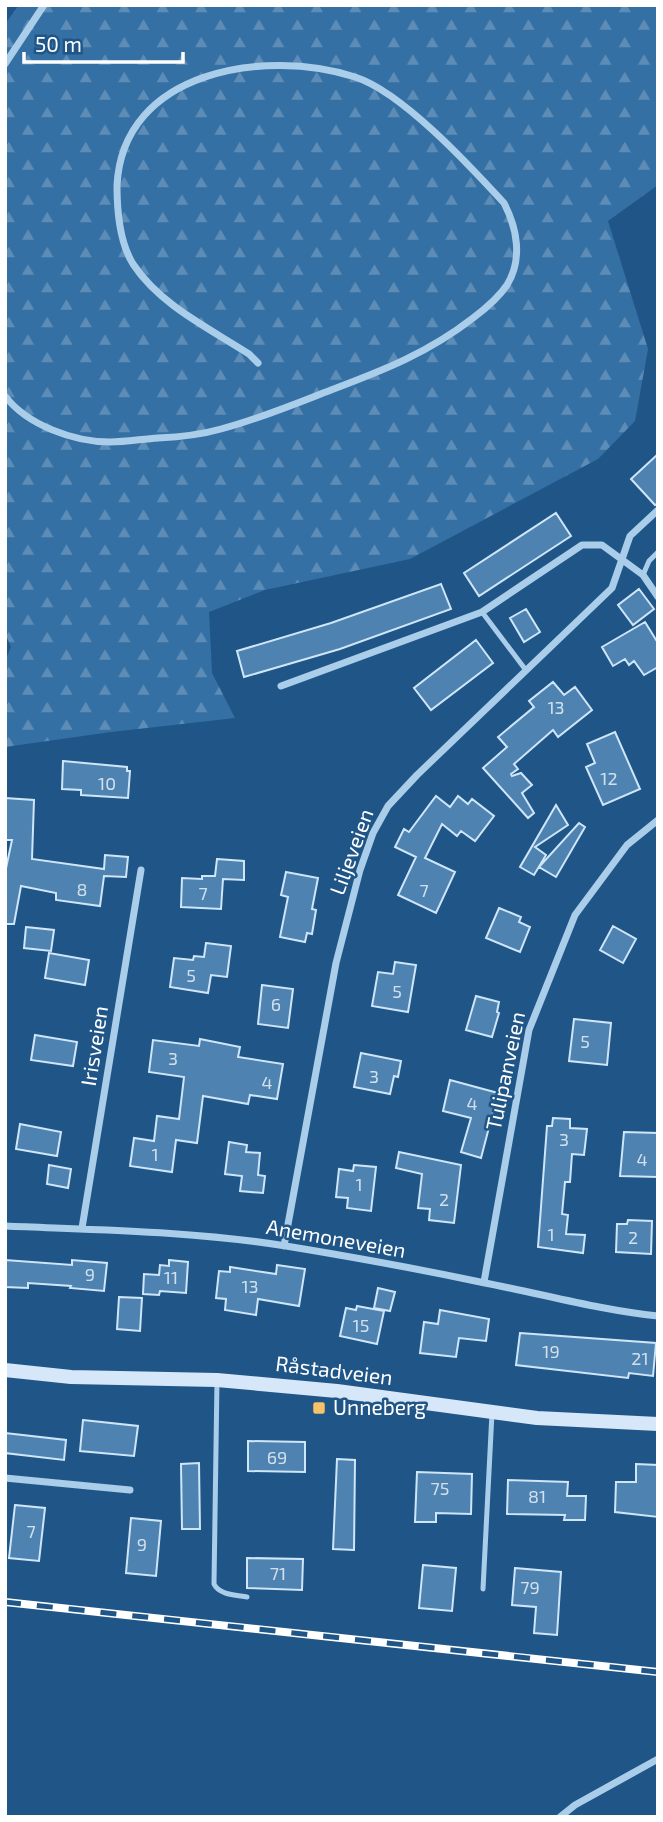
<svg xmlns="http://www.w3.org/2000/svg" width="663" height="1822" font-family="'Exo 2',sans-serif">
  <defs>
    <pattern id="forest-firs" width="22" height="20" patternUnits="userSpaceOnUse" patternTransform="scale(1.75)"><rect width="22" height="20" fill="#3470a4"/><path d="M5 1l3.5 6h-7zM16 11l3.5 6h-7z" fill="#5d8db6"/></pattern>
  </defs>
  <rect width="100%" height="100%" fill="#205687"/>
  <path fill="url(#forest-firs)" d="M19,5H658V185L608,221L648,349L635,421L598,459L410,559L265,590L209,612L212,673L235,718L111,732L5,747V661L11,647L5,633V24Z"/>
  <path fill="#4d82b1" stroke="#cfe5f8" stroke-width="2" d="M658,454V504L655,505L631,479Z
    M556,513L571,536L479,596L464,573Z
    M441,584L451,609L340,649L244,677L237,651L331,623Z
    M639,589L654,609L633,625L618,605Z
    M526,609L540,632L524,642L510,618Z
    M645,622L658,643V667L644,675L634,661L629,665L625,659L613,666L602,647Z
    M476,640L493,663L431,710L414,688Z
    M553,682L564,695L575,687L592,710L558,737L553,730L514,764L518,769L511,774L512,776L521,773L532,785L522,793L534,813L528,818L483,768L507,747L498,737L534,707L529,701Z
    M615,732L640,789L603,805L586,767L595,763L587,744Z
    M63,761L127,767V771H130L128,798L81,795V790L62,789Z
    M436,796L450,807L458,796L468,804L472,799L494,816L475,841L461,831L457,836L442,824L425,858L455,872L436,913L398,895L416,857L395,847L404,829L409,832Z
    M5,798L34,800L32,859L104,869L105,855L128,857L126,877L104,876L100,906L56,900V893L21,886L14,924H5V873L12,840H5Z
    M556,805L568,825L535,847L546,855L534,875L520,867Z
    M579,823L585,827L556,877L539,867Z
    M217,859L244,861V880L223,879L221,909L181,907L182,878L202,879V876H215Z
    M286,872L318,878L312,909L316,910L312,934L307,933L305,942L280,937L288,897L281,895Z
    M499,908L521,917L519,922L530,927L520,952L486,938Z
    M613,926L636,939L623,963L600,950Z
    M26,927L54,930L51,951L24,948Z
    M206,943L231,946L227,977L211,975L208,993L170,987L174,958L193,960L194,956L204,957Z
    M49,953L89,960L85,985L45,978Z
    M395,962L416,965L408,1012L372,1006L378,972L393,974Z
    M262,985L293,989L288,1028L258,1024Z
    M476,996L499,1002L497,1012L499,1013L492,1037L466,1030Z
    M574,1019L611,1023L607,1065L569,1061Z
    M35,1035L77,1042L73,1066L31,1060Z
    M200,1039L240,1047L238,1057L283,1064L277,1099L250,1095L248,1104L203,1096L197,1143L176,1140L172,1172L130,1166L134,1138L154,1141L157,1116L179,1119L184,1077L149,1072L153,1040L199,1046Z
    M361,1053L401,1061L398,1077L394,1076L390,1094L354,1087Z
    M450,1080L498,1093L481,1158L461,1152L471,1118L443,1111Z
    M553,1118L570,1119V1128L587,1129L584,1155L572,1154L570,1182H565L562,1214L568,1215L566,1234L585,1235L583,1253L538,1247L547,1126H552Z
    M20,1124L61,1132L57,1156L16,1149Z
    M624,1132L658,1133V1177L620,1176Z
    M229,1142L247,1145L246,1152L260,1153L258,1175L265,1176L263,1193L240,1191L242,1176L225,1174Z
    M399,1152L461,1165L454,1223L429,1220L430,1209L418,1208L422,1174L396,1168Z
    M49,1165L71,1169L68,1188L47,1184Z
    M354,1165L376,1167L371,1211L347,1208L348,1198L336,1197L339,1169L353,1171Z
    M628,1220L652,1221L651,1254L616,1252L617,1224H627Z
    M5,1260L72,1265V1260L107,1263L104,1291L70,1288L71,1286L28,1283V1288L5,1287Z
    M169,1260L188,1262L186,1293L160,1291L159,1295L143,1294L144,1274L159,1275L160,1265L169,1266Z
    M277,1265L305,1269L299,1306L258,1299L256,1315L225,1310L226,1299L216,1298L219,1271L230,1272V1267L276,1274Z
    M378,1288L395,1292L390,1311L374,1308Z
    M119,1297L142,1298L140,1331L117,1329Z
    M357,1306L384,1311L377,1344L340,1336L346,1308L356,1310Z
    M440,1310L489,1319L486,1341L459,1338L456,1357L420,1353L424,1322L438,1324Z
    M520,1333L656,1343L653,1376L629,1373L628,1378L516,1365Z
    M83,1420L138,1426L134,1456L80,1451Z
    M5,1433L66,1440L64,1460L5,1453Z
    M248,1441L305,1442V1472L248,1471Z
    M337,1459L355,1460L354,1550L333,1549Z
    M199,1463L200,1529H182L181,1464Z
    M636,1464L658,1465V1517L615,1512L616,1482H636Z
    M417,1472L472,1474L471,1514L436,1513V1522H415Z
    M508,1480L568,1482L567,1496H586L585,1520H564L565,1515L507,1514Z
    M15,1505L45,1508L39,1561L9,1558Z
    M131,1518L161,1521L156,1576L126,1573Z
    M247,1558L303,1559L302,1590L247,1588Z
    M423,1565L456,1568L452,1611L419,1608Z
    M515,1568L561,1572L557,1635L534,1633L536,1607L512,1605Z"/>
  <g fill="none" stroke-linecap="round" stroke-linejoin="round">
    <path stroke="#aacdea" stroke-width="5" d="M643,575L649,561L658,552
      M482,612L525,669
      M217,1380L214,1584C219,1595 236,1595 247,1597
      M483,1589L492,1413"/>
    <path stroke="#aacdea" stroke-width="7" d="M5,64L44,5
      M5,396C27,425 74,442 110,442C126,442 142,439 158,438C179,437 200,435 221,429C259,419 295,404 331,390C384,370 428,353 473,318C485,309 499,297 507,285C523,259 517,228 504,203C470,166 402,92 355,77C266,48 122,70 117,186C117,210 120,243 133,264C160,305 209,328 249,354L258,363
      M281,686L482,612L582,545H602L643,575L658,597
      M5,1226C99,1230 193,1231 286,1246C353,1257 419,1269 485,1283C543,1294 599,1310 658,1316
      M82,1228L141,870
      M284,1246L336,963L360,870L373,833L388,806L417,775L612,588L630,536L658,510
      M484,1282L529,1030L575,915L627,845L658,820
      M5,1478L130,1490
      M560,1817L575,1805L658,1759"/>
    <path stroke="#d5e7f8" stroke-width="14" d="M5,1370L71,1377L217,1380L337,1391L537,1418L658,1424"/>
    <g stroke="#fff" stroke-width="8">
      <path id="rail" d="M5,1602L658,1672"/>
    </g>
    <use href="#rail" stroke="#205687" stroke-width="5" stroke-dasharray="16" stroke-linecap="butt"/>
  </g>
  <rect fill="#f8c26b" stroke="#205687" stroke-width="2.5" x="312" y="1401" width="14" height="14" rx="3.5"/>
  <g text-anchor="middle" stroke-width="5" stroke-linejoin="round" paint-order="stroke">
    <g font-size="18" fill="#d2e0ec">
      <text x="556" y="714">13</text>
      <text x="609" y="785">12</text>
      <text x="107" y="790">10</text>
      <text x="82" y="896">8</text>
      <text x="424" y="897">7</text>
      <text x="203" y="900">7</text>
      <text x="191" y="982">5</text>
      <text x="397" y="998">5</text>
      <text x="276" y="1011">6</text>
      <text x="585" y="1048">5</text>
      <text x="173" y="1065">3</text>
      <text x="374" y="1083">3</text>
      <text x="267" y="1089">4</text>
      <text x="472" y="1110">4</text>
      <text x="564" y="1146">3</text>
      <text x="155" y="1161">1</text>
      <text x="642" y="1166">4</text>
      <text x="359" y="1191">1</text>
      <text x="444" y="1206">2</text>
      <text x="551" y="1241">1</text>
      <text x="633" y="1244">2</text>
      <text x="90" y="1281">9</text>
      <text x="171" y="1284">11</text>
      <text x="250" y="1293">13</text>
      <text x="361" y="1332">15</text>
      <text x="551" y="1358">19</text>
      <text x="640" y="1365">21</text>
      <text x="277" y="1464">69</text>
      <text x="440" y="1495">75</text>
      <text x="537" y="1503">81</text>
      <text x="31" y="1538">7</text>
      <text x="142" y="1551">9</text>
      <text x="278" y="1580">71</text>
      <text x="530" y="1594">79</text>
    </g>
    <g font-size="21" fill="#fff" stroke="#205687">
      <text transform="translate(352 852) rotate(-70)" y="7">Liljeveien</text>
      <text transform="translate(95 1046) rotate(-81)" y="7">Irisveien</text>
      <text transform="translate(506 1071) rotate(-78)" y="7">Tulipanveien</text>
      <text transform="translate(336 1239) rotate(10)" y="7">Anemoneveien</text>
      <text transform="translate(334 1371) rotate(7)" y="7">Råstadveien</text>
    </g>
    <g font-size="21" fill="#fff" stroke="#205687" text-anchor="start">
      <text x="333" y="1415">Unneberg</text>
    </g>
  </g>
  <rect width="663" height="1822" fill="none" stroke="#ffffff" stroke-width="14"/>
  <path d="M24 52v10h159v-10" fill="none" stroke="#ffffff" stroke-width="3.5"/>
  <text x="35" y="52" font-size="21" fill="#ffffff" stroke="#205687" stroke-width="5" paint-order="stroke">50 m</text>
</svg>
